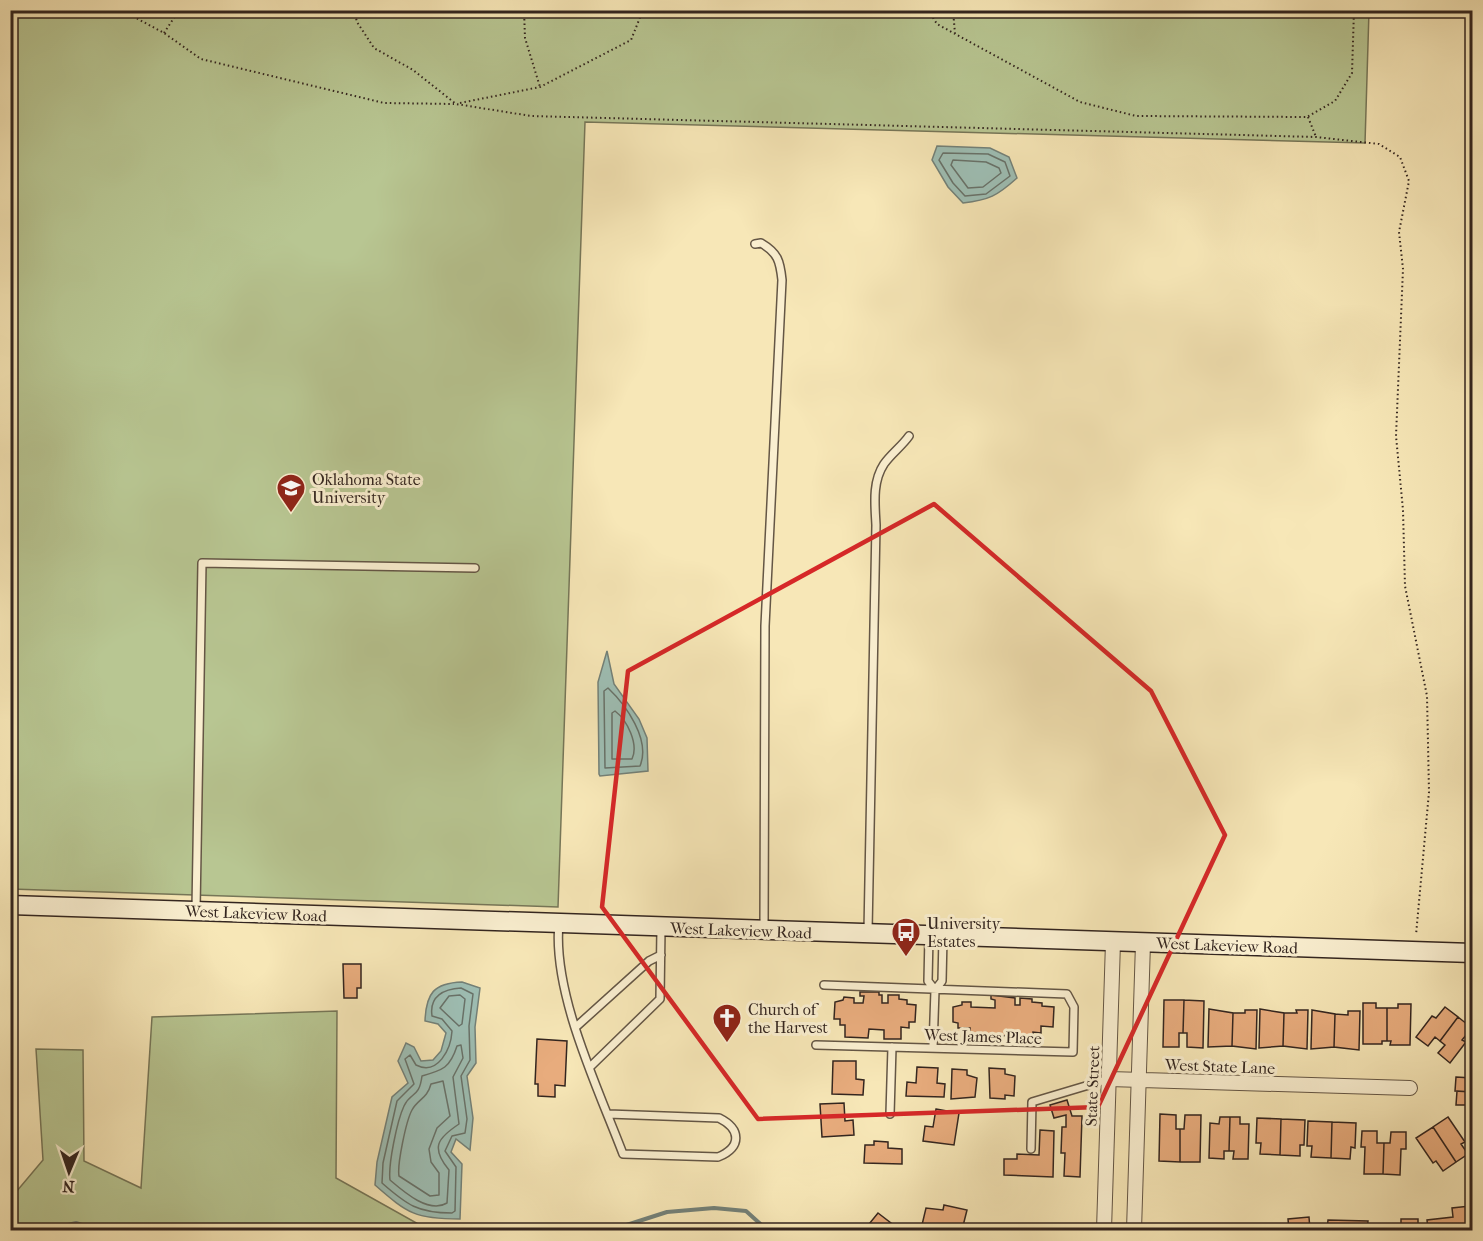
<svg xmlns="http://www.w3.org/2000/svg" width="1483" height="1241" font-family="'IM FELL French Canon',serif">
  <rect width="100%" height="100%" fill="#f7e7b7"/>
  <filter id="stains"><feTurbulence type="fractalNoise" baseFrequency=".00333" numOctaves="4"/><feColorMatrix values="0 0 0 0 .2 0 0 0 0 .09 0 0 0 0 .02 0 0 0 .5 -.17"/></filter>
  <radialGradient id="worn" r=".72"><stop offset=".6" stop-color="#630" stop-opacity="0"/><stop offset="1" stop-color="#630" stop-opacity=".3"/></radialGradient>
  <path fill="#b8c692" stroke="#767658" stroke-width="1.5" d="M11,11H1369L1365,143L585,122L558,907L11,889Z
    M337,1011L336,1178L429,1230H11V1198L43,1160L36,1049L83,1050L84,1161L141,1188L152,1017Z"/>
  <path fill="#9ebfb5" stroke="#738179" stroke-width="1.5" d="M937,146L990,148L1009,157L1017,178C997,196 989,200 963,203L948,187L932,160Z
    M607,651L614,684L639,719L647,738L648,771L600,776L599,774L598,682Z
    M462,982L480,988L475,1027L476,1063L467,1076L473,1118L470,1150L456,1139L451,1152L462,1164L460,1219C416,1219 408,1214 375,1185L377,1162L392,1097L408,1083L398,1061L406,1043L414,1047L421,1061L433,1060L441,1051L446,1033L438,1024L425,1021C426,993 434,983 462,982Z"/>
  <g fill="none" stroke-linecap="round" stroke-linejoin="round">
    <path stroke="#68726a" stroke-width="1.5" d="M943,153L988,154L1005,162L1010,176L986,194L965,196L953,183L939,160Z
      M953,160L986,162L999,168L1001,173L983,187L968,188L951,165Z
      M608,688C626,705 651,740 640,766L605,768L604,691Z
      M615,711C627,720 639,744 632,759H612V713Z
      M461,988L473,994L469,1026L470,1060L461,1076L467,1119L465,1133L452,1136L445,1151L456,1167L455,1211L452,1213C418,1213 407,1205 382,1183L383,1163L397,1101L414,1084L405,1059L410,1055L416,1065C438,1076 451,1049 452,1031L442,1019L432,1016C429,996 444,989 461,988Z
      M460,995L465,999L462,1024L459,1026L440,1008L449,996Z
      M461,1045L463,1058L453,1077L459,1124C438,1138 430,1147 449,1170L447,1203C429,1214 404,1192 390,1180C388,1165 397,1121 404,1106C411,1091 419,1099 422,1076C443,1070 450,1068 457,1046Z
      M443,1081L450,1116L437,1128L429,1149L431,1162L439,1173V1195L430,1196L399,1176C397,1165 406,1121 412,1110C418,1099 427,1099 431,1084Z"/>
    <path stroke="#738179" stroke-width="4" d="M48,1230L76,1223L97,1230
      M611,1230L667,1212L714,1208L746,1211L767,1230"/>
  </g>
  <path fill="#e8ac7d" stroke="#33251f" stroke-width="1.5" d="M343,964H361V988H357V998H344Z
    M860,992H879V995H882V1003H888V995H899V999L907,1000V1004L916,1005L915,1022H909V1028L901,1027V1039H884V1030L869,1029L868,1038L845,1037V1025H840V1019H834L835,1002L843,1000L844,997L854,998V1003H863L864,996H860Z
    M991,995L1015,998V1005H1020V998L1032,999V1002L1042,1003V1006L1054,1007L1053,1027L1041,1026V1033L1033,1032V1043H1009V1036L992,1035V1042L969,1041L970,1028H958V1023L953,1022V1007L962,1005V1002H971V1007L995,1008V1000L991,999Z
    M1164,1000H1184L1183,1033H1179V1047H1163Z
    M1184,1000L1204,1001L1203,1048L1187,1047V1033H1183Z
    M1363,1003H1376V1008H1387V1041H1382V1044H1363Z
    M1398,1004H1411L1410,1045H1390L1391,1041H1387V1008H1398Z
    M1445,1007L1458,1017L1440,1041L1435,1037L1428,1046L1416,1037L1432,1016L1436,1018Z
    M1209,1009L1233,1013L1232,1046L1208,1047Z
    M1260,1009L1284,1013L1283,1046L1259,1048Z
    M1245,1010H1257L1256,1049L1232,1046L1233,1013H1245Z
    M1296,1010H1308L1307,1049L1283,1046L1284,1013H1297Z
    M1312,1010L1335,1014L1334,1047L1311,1049Z
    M1348,1011H1360L1359,1050L1334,1047L1335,1014L1348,1015Z
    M1458,1017L1472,1028L1462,1040L1466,1042L1450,1063L1438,1053L1445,1045L1440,1041Z
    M537,1039L567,1041L565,1086L555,1085V1097L538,1096V1084H535Z
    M833,1061H856V1079L864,1080L863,1095L832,1094Z
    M917,1067L938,1068L937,1083L945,1084L944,1097L906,1096L907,1082L916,1083Z
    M989,1068L1005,1069V1074L1015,1076L1014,1096L1005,1095V1099L990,1098Z
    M952,1069L967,1070V1075L977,1078L975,1097L951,1099Z
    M1456,1077L1472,1078V1092L1455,1091Z
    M1457,1091L1472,1092V1105H1456Z
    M1067,1100L1072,1116H1082L1080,1177L1064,1176L1065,1153H1061L1062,1127H1066V1115L1054,1118L1050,1105Z
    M844,1103L845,1121L853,1120L854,1135L822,1137L820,1104Z
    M936,1109L959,1113L954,1145L923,1141L925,1126L933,1127Z
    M1160,1114L1176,1115V1129H1180V1162L1159,1161Z
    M1185,1115H1201L1200,1162H1180V1129H1184Z
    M1220,1117H1230L1229,1151H1224V1159L1209,1158L1210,1123L1219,1124Z
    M1230,1117H1240V1124H1249L1248,1159H1233L1234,1151H1229Z
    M1448,1117L1465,1142L1461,1144L1468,1154L1456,1162L1433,1127Z
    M1257,1118L1281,1119L1280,1155L1260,1154L1261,1143H1256Z
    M1281,1119L1305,1120L1304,1145H1300V1156L1280,1155Z
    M1308,1121L1332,1122L1331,1158L1311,1157L1312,1146H1307Z
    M1332,1122L1356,1123L1355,1148L1351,1147L1350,1159L1331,1158Z
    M1433,1127L1456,1162L1443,1171L1436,1161L1433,1163L1416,1138Z
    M1040,1130L1054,1131L1053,1177L1004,1175V1159H1017V1154L1039,1155Z
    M1362,1131H1377V1143H1384L1383,1174H1364L1365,1147H1361Z
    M1391,1132H1406V1149H1401L1400,1175L1383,1174L1384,1143H1390Z
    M874,1141L888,1142V1148L902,1149V1164L864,1163L865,1145H874Z
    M944,1205L967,1210L962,1230L921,1229L926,1208L943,1210Z
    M1470,1206L1472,1230H1428L1427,1220L1453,1217L1452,1208Z
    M878,1213L899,1229L901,1230H867L865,1229Z
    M1309,1217L1310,1230H1289L1288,1219Z
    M1401,1219H1418V1230H1375L1401,1228Z
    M1328,1220L1368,1221L1367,1230H1327Z
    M1036,1229L1074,1230H1036Z"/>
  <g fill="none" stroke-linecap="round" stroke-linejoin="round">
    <g stroke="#645645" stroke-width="10">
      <path id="lane" d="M755,244L761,243C778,253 780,261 782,280L765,626L764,928
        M196,909L202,563L475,568
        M559,923C552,993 598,1088 623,1154L718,1157C742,1147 741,1129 719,1118L608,1114
        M868,931L876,525C875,505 872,482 884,464C891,454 902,446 909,436
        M929,936L928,981L935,990
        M577,1026L649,961L661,955
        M816,1045L1073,1052L1074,1007L1067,994L824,985
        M933,1048L935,990L942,981L943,937
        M590,1067L660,999L661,928
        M890,1114L892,1047
        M1031,1149L1032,1102L1109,1079"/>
    </g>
    <g stroke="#645645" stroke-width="16">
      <path id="street" d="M1109,1079L1410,1088
        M1104,1230L1113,942
        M1134,1230L1143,943"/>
    </g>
    <g stroke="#33251f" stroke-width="21">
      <path id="secondary" d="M10,905L1472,953"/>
    </g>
    <path stroke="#33251f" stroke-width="2" stroke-dasharray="1.5 3" stroke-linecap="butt" d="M121,10L164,33L201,59L384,103L454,104
      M354,10L357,22L374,48L413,70L456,104L531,116L1316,137L1379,144L1400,157L1409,181L1399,232L1403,269L1396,436L1403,510L1405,586L1427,696L1429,792L1416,935
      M524,10L525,38L540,87
      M928,10L937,24L1080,102L1136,116L1307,117L1335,101L1352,73L1354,10
      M953,10L955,34
      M164,33L179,10
      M460,103L540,87L631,40L643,10
      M1308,117L1316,137"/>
    <use href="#lane" stroke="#faefd0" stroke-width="7"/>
    <use href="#street" stroke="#faefd0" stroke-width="14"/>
    <use href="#secondary" stroke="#faefd0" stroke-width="18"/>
  </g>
  <path fill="none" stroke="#d62828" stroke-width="4.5" stroke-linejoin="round" d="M934,504L1151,691L1225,835L1098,1107L758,1119L602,907L628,671Z"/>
  <defs>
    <g id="university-pin" transform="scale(1.5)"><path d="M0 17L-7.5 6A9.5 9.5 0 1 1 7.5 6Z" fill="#8f2418" stroke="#faefd0"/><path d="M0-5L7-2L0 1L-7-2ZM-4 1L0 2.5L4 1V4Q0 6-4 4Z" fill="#fff"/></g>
    <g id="bus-pin" transform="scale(1.5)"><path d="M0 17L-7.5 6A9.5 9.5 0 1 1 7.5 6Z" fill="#8f2418" stroke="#faefd0"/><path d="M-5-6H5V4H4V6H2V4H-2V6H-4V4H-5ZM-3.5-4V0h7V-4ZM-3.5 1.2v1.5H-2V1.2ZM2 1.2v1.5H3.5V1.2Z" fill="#fff"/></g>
    <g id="church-pin" transform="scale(1.5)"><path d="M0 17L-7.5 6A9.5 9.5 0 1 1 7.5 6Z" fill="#8f2418" stroke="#faefd0"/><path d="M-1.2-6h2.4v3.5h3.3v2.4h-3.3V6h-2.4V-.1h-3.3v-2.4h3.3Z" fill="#fff"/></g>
  </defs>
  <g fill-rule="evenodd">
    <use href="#university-pin" x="291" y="488"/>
    <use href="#bus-pin" x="906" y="932"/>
    <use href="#church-pin" x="727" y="1018"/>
  </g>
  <g text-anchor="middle" stroke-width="6" stroke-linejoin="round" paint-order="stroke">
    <g font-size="16" fill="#33251f" stroke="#faefd0" text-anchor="start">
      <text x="312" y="485">Oklahoma State<tspan x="312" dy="18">University</tspan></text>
      <text x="927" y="929">University<tspan x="927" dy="18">Estates</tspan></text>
      <text x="748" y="1015">Church of<tspan x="748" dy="18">the Harvest</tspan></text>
    </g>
    <g font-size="16" fill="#33251f" stroke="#faefd0">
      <text transform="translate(256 913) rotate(2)" y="6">West Lakeview Road</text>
      <text transform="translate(741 930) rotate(2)" y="6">West Lakeview Road</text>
      <text transform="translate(1227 945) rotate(2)" y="6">West Lakeview Road</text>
      <text transform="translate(983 1036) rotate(2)" y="6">West James Place</text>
      <text transform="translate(1220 1066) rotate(2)" y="6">West State Lane</text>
      <text transform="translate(1092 1086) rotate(-88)" y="6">State Street</text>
    </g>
  </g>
  <rect width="1483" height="1241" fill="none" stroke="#f7e7b7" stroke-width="36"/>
  <rect x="12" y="12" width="1459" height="1217" fill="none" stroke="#33251f" stroke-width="3"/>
  <rect x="18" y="18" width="1447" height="1205" fill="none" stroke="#33251f" stroke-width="1.5"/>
  <g transform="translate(69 1172) rotate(182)" stroke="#faefd0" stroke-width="4.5" paint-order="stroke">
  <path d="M0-4.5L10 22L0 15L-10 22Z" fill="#33251f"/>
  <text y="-9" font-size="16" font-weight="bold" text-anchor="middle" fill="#33251f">N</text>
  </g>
  <rect width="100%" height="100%" filter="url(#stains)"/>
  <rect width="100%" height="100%" fill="url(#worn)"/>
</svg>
